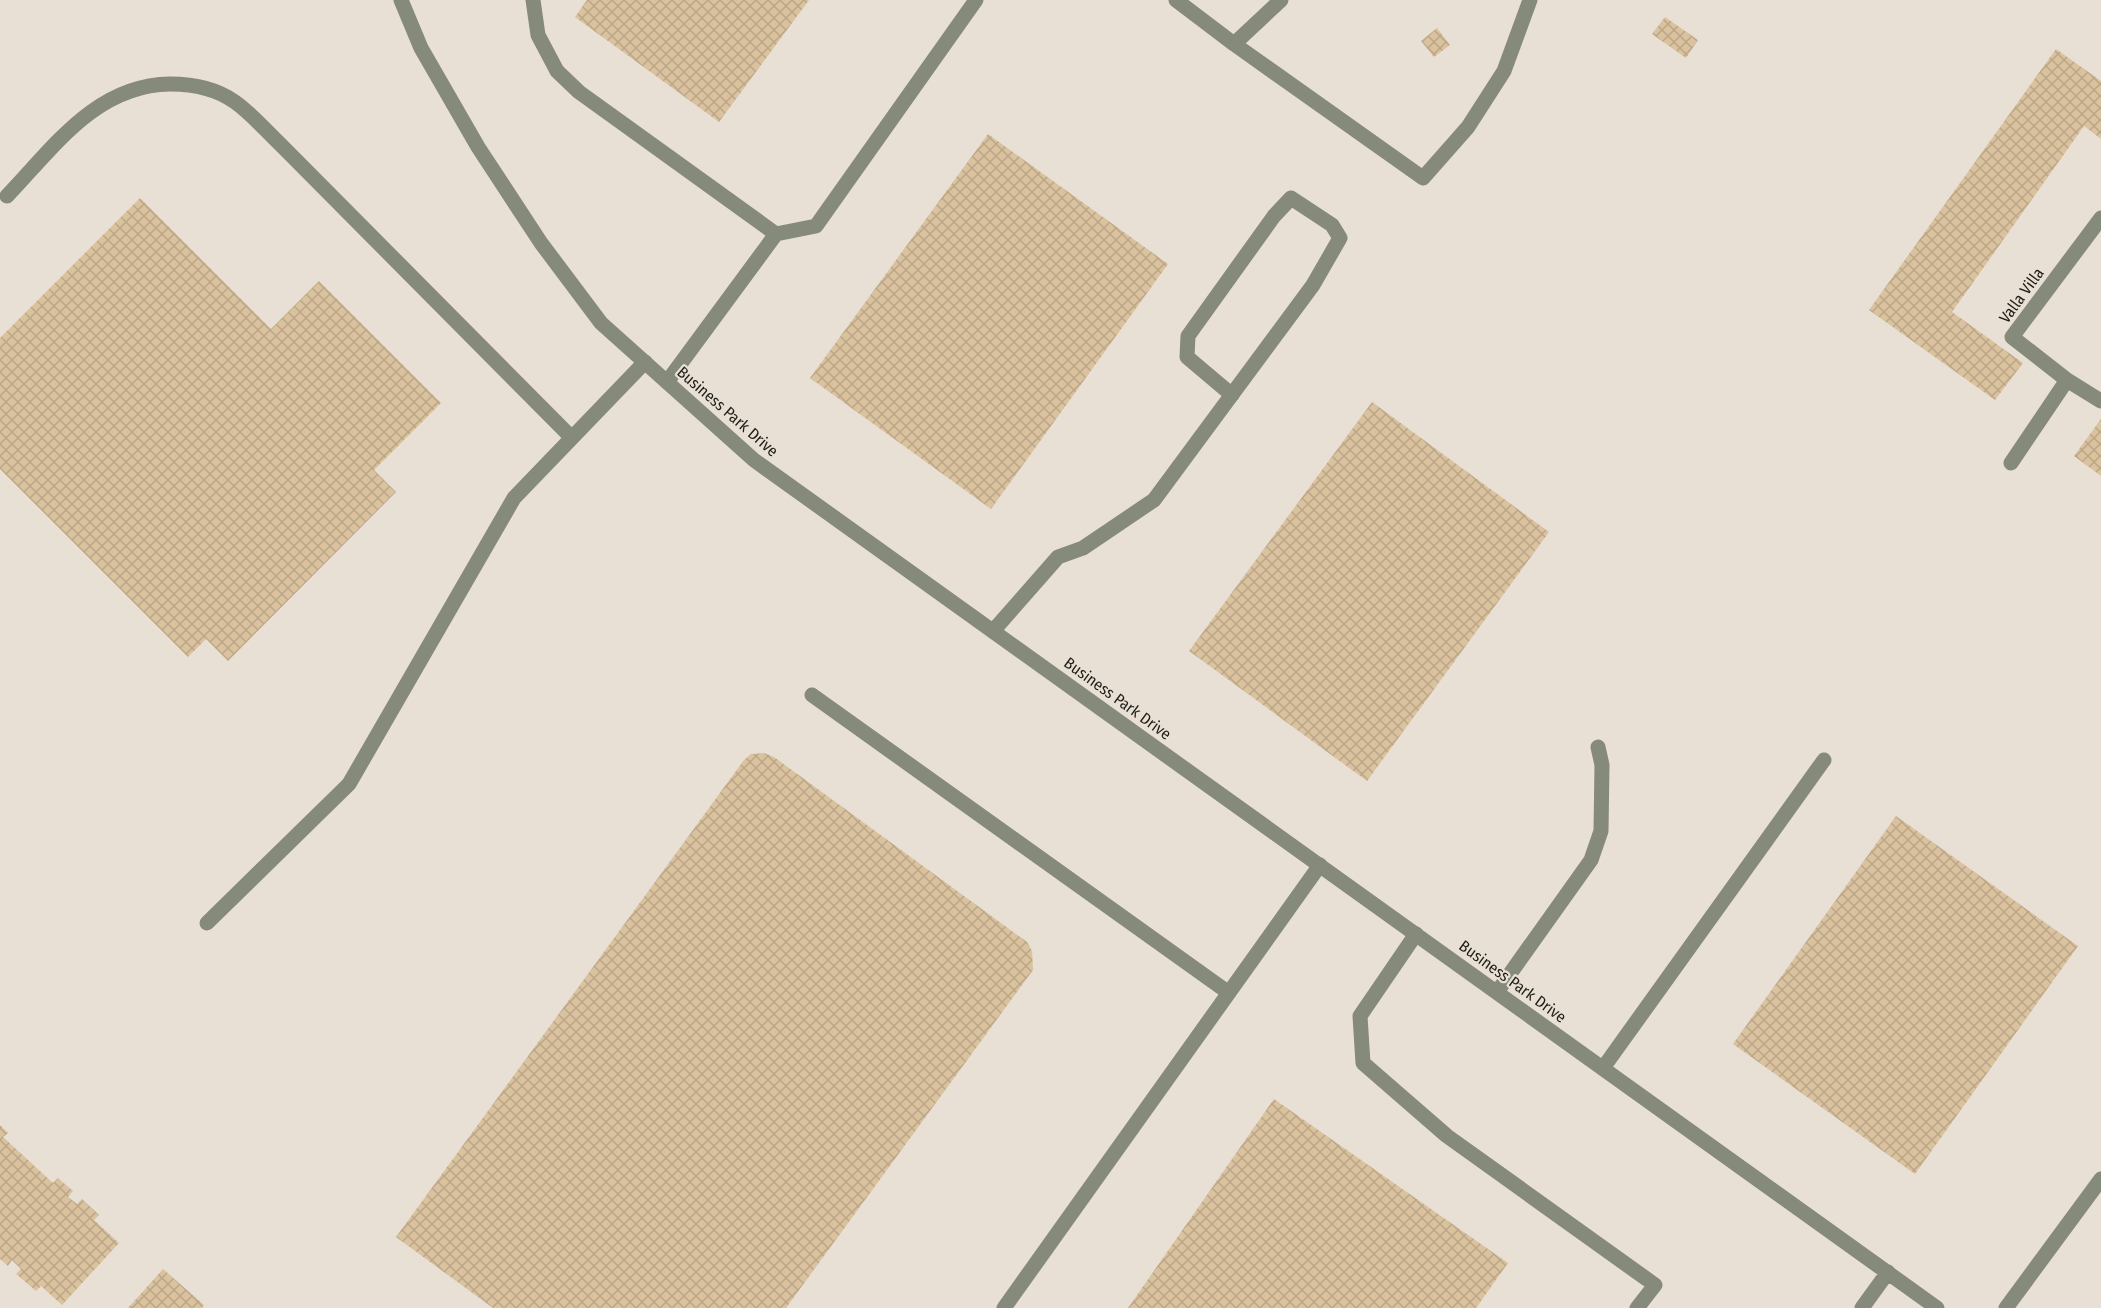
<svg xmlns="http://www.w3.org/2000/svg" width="2101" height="1308" font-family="'Fira Sans Condensed',sans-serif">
  <defs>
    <pattern id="building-cross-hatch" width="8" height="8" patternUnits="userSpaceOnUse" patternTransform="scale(1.5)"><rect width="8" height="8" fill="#dac29f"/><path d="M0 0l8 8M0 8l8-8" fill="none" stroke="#bba688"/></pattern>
  </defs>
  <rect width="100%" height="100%" fill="#e8e0d4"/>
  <path fill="url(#building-cross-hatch)" d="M587,0H809L719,122L575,17Z
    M1665,17L1698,40L1686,58L1652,34Z
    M1437,28L1450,45L1434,57L1421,41Z
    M2056,49L2101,81V139L2084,126L1952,312L2023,363L1995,400L1869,310Z
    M988,134L1168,264L991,509L810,378Z
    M140,198L271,329L319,281L441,403L374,470L396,492L228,661L206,639L188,657L0,469V338Z
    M1372,402L1549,532L1367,781L1189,651Z
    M2101,419V476L2074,456Z
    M764,753L774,757L1027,942L1032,951L1033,970L786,1308H493L396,1237L744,760L751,754Z
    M1896,816L2078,946L1915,1174L1733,1044Z
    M1274,1099L1508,1263L1476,1308H1128Z
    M0,1125L8,1133L3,1137L53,1183L58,1178L73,1191L68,1197L77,1204L82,1199L99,1215L94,1220L119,1243L62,1305L41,1286L36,1291L16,1274L21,1269L12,1260L8,1266L0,1259Z
    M163,1269L204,1305L202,1308H128Z"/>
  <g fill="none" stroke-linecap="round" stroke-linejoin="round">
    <path stroke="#858a7a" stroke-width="15" d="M533,0L538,35L557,71L579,92L776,234L667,382
      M1176,0L1234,44L1281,0
      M1234,44L1423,178L1468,127L1504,71L1530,0
      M7,196C54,147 96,85 170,84C192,84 217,89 235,102C252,114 267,132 282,146L572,438
      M776,234L816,226L976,0
      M993,631L1058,557L1083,548L1154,500L1313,285L1340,238L1332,225L1291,198L1274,216L1188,336L1187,357L1232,395
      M812,695L1229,993
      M207,923L349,784L514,498L645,362
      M1416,934L1360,1016L1363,1063L1447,1136L1655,1285L1637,1308
      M1497,992L1591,860L1601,831L1602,765L1598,747
      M1603,1068L1824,760
      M1004,1308L1320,865
      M2006,1308L2101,1179"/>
    <path stroke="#858a7a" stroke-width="15" d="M401,0L421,48L478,147L541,243L601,323L754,460L1937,1308
      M2101,218L2012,337L2067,380L2101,401
      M2011,463L2067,380
      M1862,1308L1888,1272"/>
  </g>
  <g text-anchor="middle" stroke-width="4.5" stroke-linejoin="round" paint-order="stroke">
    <g font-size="16" fill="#1f1d18" stroke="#e8e0d4">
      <text transform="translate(2021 295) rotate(-54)" y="6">Valla Villa</text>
      <text transform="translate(728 411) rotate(41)" y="6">Business Park Drive</text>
      <text transform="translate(1118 698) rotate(36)" y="6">Business Park Drive</text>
      <text transform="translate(1513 981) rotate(36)" y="6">Business Park Drive</text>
    </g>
  </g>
</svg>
